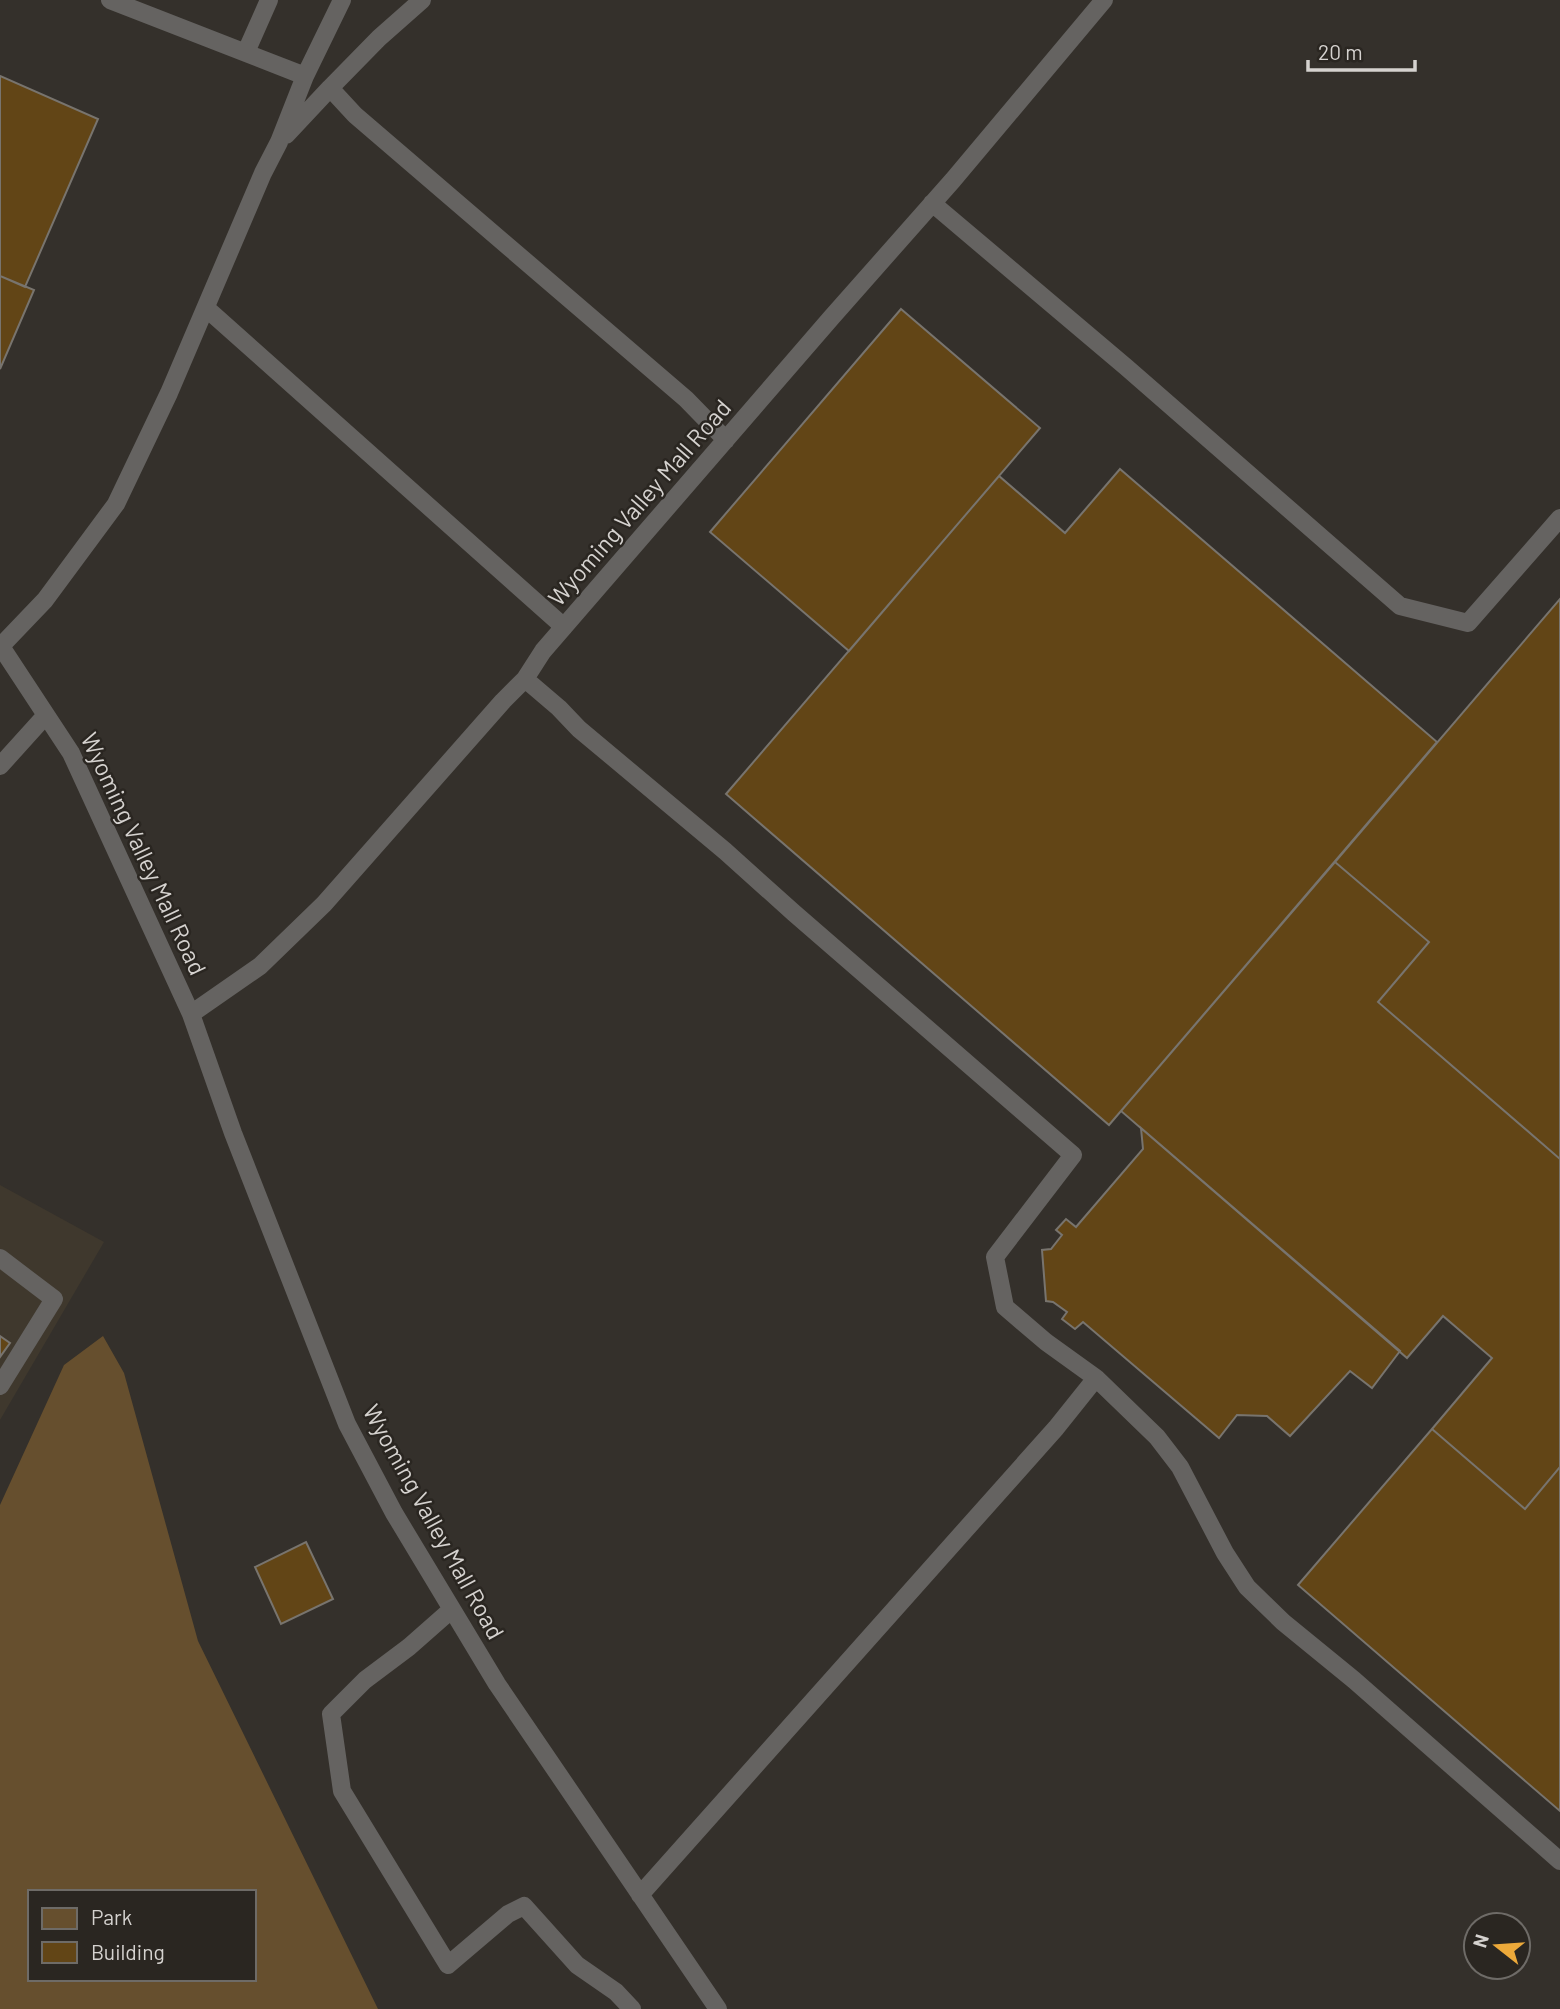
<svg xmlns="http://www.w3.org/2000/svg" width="1560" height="2009" font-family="Barlow,sans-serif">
  <rect width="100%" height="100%" fill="#34302b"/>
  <path fill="#3f382d" d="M0,1185L104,1242L0,1420Z"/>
  <path fill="#664f2e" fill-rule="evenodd" d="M103,1336L124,1373L198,1641L378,2009H0V1505L64,1365ZM30,1892H254V1979H30Z"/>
  <path fill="#624516" stroke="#78746e" stroke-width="2" d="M0,76L98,119L25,287L0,276Z
    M0,276L34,290L0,369Z
    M901,309L1040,428L849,651L710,532Z
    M1120,469L1437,742L1109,1125L726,794L999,476L1065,533Z
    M1560,599V1159L1378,1002L1429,942L1335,862Z
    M1335,862L1429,942L1378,1002L1560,1159V1467L1525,1509L1432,1429L1492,1358L1443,1316L1407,1358L1121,1111Z
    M1141,1128L1400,1351L1372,1388L1350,1371L1290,1436L1267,1416L1237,1415L1219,1438L1083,1322L1075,1329L1062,1319L1067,1312L1053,1302L1046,1301L1042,1250L1051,1249L1062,1235L1056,1230L1066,1219L1076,1227L1143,1149Z
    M0,1336L10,1343L0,1357Z
    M1432,1429L1525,1509L1560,1467V1811L1298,1585Z
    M306,1542L333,1599L281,1624L255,1567Z"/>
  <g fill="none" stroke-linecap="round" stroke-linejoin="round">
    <path stroke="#656361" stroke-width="18" d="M110,0L305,76
      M422,0L379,38L330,88L355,115L686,399L726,440
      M246,52L269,0
      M286,135L330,88
      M932,203L1126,367L1400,606L1468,623L1560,518
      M206,308L564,627
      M0,645L71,753L191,1014L233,1133L347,1424L394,1513L497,1684L718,2009
      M1,646L45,600L116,504L169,393L263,173L279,142L305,76L342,0
      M525,679L559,708L579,729L725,851L794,913L1073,1155L995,1257L1005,1307L1046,1342L1096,1378L1056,1428L640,1895
      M0,766L46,715
      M191,1014L260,966L324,904L503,701L525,679L543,651L831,318L953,180L1104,0
      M0,1258L54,1299L0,1386
      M1096,1378L1157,1437L1180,1467L1225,1553L1247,1587L1283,1622L1354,1680L1560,1861
      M451,1610L409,1647L365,1680L331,1714L342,1791L448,1965L508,1914L524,1906L577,1965L616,1992L632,2009"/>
  </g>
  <g text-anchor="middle" stroke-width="5" stroke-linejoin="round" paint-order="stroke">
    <g font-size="24" fill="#d5d2cf" stroke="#2a2621">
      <text transform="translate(640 503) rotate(-49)" y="8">Wyoming Valley Mall Road</text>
      <text transform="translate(143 854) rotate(65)" y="8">Wyoming Valley Mall Road</text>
      <text transform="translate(433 1522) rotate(61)" y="8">Wyoming Valley Mall Road</text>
    </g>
  </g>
  <rect x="28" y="1890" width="228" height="91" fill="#2a2621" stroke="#6e6b67" stroke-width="2"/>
  <rect x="42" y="1908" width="35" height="21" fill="#664f2e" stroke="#6e6b67" stroke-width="2"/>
  <text x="91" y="1925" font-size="21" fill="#d5d2cf">Park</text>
  <rect x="42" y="1942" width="35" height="21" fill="#624516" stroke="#6e6b67" stroke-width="2"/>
  <text x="91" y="1960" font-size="21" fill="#d5d2cf">Building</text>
  <g transform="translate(1497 1946) rotate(287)"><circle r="33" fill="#2a2621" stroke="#6e6b67" stroke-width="2"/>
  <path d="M0-5L12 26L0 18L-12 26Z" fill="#eca93a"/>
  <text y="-10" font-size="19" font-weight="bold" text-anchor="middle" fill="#d5d2cf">N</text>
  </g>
  <path d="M1308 60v10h107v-10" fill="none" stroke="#d5d2cf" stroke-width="3.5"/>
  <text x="1318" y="60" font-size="21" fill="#d5d2cf" stroke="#2a2621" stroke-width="5" paint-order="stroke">20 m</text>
</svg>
